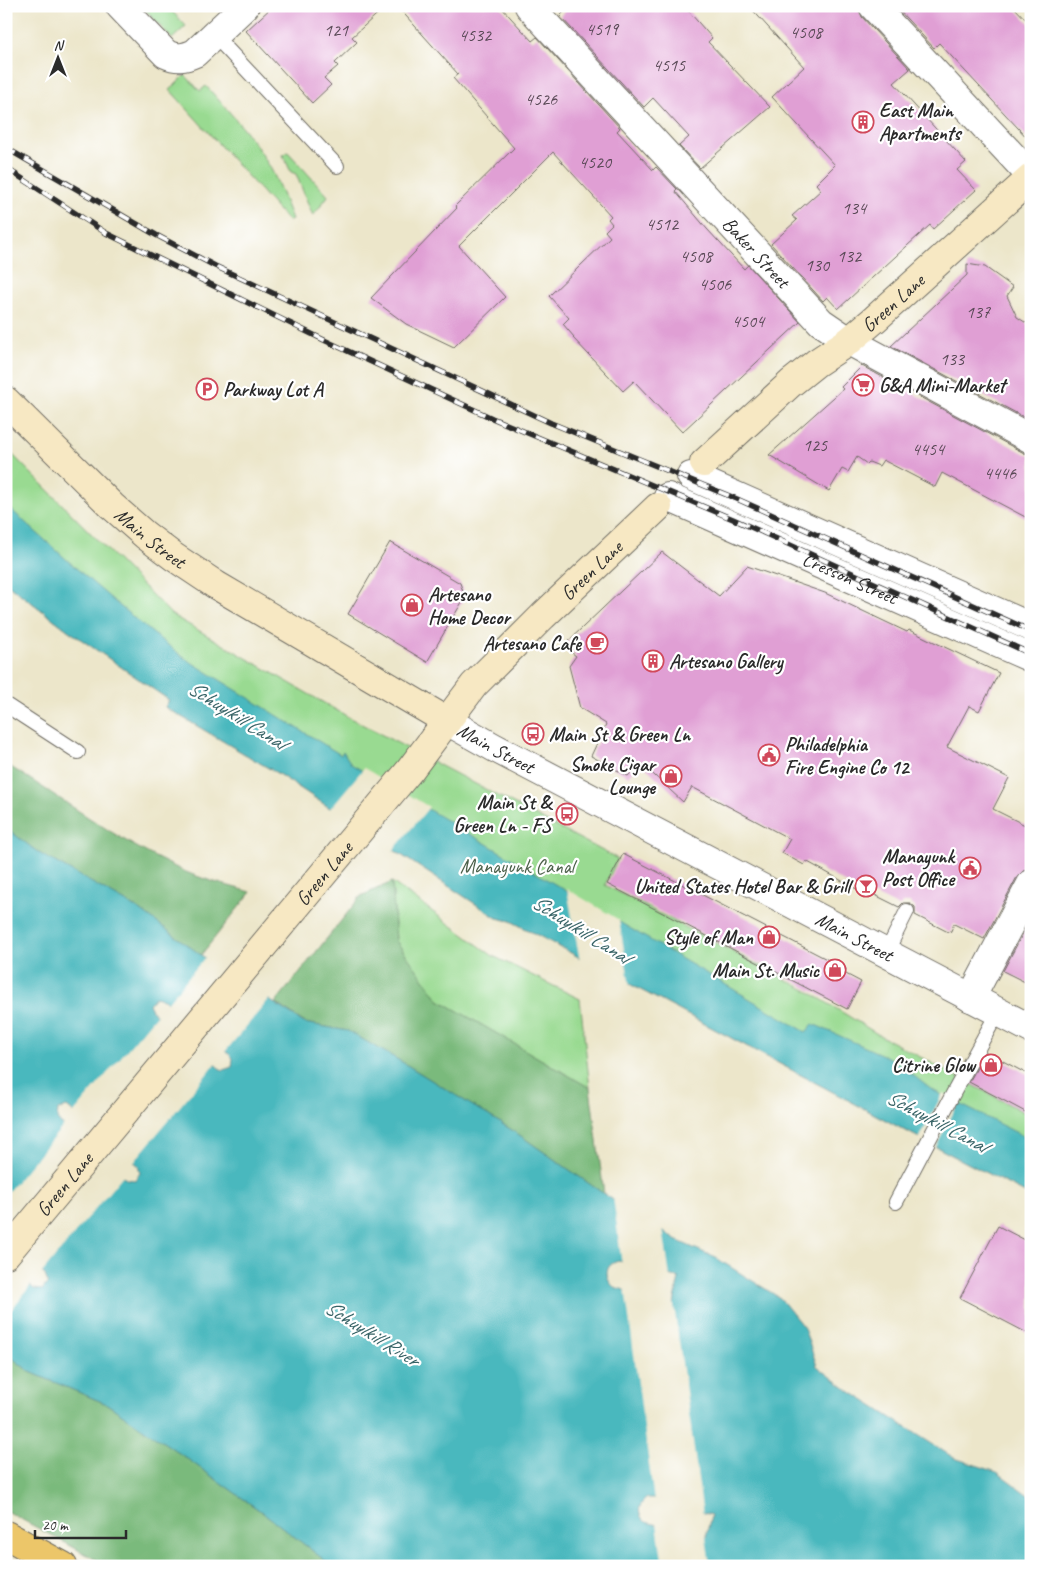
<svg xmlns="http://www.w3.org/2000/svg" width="1037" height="1572" font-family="Caveat,sans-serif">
  <rect width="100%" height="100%" fill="#fff"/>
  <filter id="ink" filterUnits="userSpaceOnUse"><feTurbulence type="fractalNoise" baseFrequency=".02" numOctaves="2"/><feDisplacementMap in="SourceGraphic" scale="10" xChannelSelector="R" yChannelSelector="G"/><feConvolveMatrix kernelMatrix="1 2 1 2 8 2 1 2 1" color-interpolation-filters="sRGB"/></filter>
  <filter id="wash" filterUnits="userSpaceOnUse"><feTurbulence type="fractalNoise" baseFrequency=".0096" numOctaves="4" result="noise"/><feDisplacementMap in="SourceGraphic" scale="20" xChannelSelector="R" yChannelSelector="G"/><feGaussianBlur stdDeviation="1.12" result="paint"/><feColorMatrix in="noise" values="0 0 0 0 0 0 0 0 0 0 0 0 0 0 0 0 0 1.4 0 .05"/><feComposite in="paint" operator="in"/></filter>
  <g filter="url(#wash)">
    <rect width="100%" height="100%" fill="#ece6ca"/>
    <path fill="#99da91" stroke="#62825e" d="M142,6H167L186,26L172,39Z
      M185,75L200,91L206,86C228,110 250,134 267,162C278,180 284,200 292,219L289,222L170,90Z
      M288,152L328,196L313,216L296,174L291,172L283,155Z
      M6,448L172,615L350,718L618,859L605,885L808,991L879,1035L1031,1116V1196L944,1151L511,921L497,918L277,773L165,707L169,700L69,631L6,583Z
      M392,882L493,956L580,999L590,1088L439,1000L396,941Z"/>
    <path fill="#7aba7b" stroke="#527253" d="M6,764C62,798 115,839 175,867C199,879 226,885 251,892L201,955L140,910L39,853L6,828Z
      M392,882L396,941L439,1000L590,1088L604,1194L515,1132L402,1062L348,1031L305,1023L275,1003L361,896Z
      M6,1353L30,1372L107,1404L172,1448L269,1517L332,1566H108L6,1511Z"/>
    <path fill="#49b8be" stroke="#3a7274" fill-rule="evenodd" d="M6,505C65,558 123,612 186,659L341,755L343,751L351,764L806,1032L813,1024L892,1059L932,1090L1031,1140V1196L944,1151L511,921L497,918L277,773L165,707L169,700L69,631L6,583Z
      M6,828L39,853L140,910L201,955L304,1023L348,1031L402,1062L515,1132L604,1194L678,1241L716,1258L780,1298L804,1328L817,1366L848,1390L954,1458L997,1472L1031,1497V1566H332L269,1517L172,1448L107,1404L30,1372L6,1353V1266L34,1289L42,1290L48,1283L45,1275L6,1242ZM155,997L164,999L230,1055L233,1058L232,1067L223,1070L219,1068L153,1012L149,1004ZM67,1107L138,1165L140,1173L135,1180L126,1179L60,1123L57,1119L58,1110ZM619,1261L679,1278L674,1304L614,1287C604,1278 604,1264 619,1261ZM647,1498H653L711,1515L706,1537L646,1522C637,1515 637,1506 647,1498Z"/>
    <path fill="#ece6ca" d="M364,768L429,807L392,852L329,810Z
      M567,889L619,920L630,987L580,961Z
      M206,956L271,997L224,1053L166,1004Z
      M158,1013L216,1063L132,1164L73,1114Z
      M943,1093L959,1101L935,1149L918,1141Z
      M65,1124L124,1174L41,1274L6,1246V1194Z
      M613,1196L663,1229L670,1278L622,1265Z
      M6,1263L32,1284L6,1316Z
      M625,1288L672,1301L673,1298L703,1515L654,1500Z
      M657,1523L704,1535L705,1530L710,1566H663Z"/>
    <g id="blocks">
      <path fill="#e09fd4" d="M273,6H386L352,37L357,42L335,63L338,66L324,78L331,85L312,103L246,31Z
        M397,6H500L532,41L537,37L620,128L617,131L653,170L656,167L677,189L675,191L707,229L744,269L748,265L800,322L682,432L634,381L623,391L573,338L574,337L563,324L569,318L549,296L610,237L605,231L612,224L608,219L611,216L553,152L459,246L505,297L454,347L406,324L371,298L457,208L455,206L514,148L453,78L458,74Z
        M570,6H684L712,38L708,42L770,107L700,168L679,146L689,137L653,98L644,107L560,16Z
        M749,6H858L862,17L910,69L894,83L966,162L957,170L976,190L933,229L930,225L838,309L827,297L823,301L771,244L797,220L792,216L821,190L816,184L835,165L772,97L804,67Z
        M895,6H1013L1031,25V142L939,43L934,48Z
        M967,264L985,267L1013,287L1007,296L1017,317L1031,326V421L891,346L967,275Z
        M862,366L1024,453L1031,455V520L942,473L935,487L883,460L879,466L869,462L867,464L857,457L848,472L842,469L829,491L769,455L843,389L841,387Z
        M390,542L460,583L465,597L427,662L348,614Z
        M662,552L719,596L747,566L825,593L907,632L909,630L999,673L979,711L969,706L947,747L1009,778L993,809L1031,828V868L1023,871L1017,877L984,939L954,924L950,933L915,915V907L910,903H903L899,907L873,894L871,897L806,861L804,865L782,853L790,839L692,787L683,802L641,763L628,776L591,756L606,724L580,708L569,666L576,656L563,646Z
        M623,854L846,969L844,973L861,982L847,1009L607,884Z
        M1031,918V985L1003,971Z
        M986,1052L1031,1076V1115L969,1082Z
        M998,1226L1031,1243V1335L960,1298Z"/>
    </g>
  </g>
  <g filter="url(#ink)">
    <use href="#blocks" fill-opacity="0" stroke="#6f6c63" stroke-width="1"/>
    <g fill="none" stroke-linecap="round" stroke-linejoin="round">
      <g stroke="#6f6c63" stroke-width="16">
        <path id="service" d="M214,35L337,166
          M6,705L78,752
          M886,953L907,911
          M896,1202L954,1092L998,1012"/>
      </g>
      <g stroke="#6f6c63" stroke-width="30">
        <g id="minor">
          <path d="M120,6L166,54C177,59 184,58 195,53L245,6"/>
          <path id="s1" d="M529,6L821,322L849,341L1031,439"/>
          <path d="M873,6L1031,176"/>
          <path d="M691,476L1031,627"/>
          <path id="s2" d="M668,497L1031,658"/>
          <path d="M971,998L1031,884"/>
        </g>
      </g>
      <g stroke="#6f6c63" stroke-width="30">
        <g id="tertiary">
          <path id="s3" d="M447,721L495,748L1031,1029"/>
        </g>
      </g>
      <g stroke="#6f6c63" stroke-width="30">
        <g id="secondary">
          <path id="s4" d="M6,401L112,506L145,535L174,557L216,585L447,721"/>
          <path id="s5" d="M704,463L791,383L816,363L849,341L875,319L1031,178"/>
          <path id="s6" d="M6,1254L410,770L474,685L543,616L658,507"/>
        </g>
      </g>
      <g stroke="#6f6c63" stroke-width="30">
        <path id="motorway" d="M6,1535L63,1566"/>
      </g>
      <use href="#service" stroke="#fff" stroke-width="14"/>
      <use href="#minor" stroke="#fff" stroke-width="28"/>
      <use href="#tertiary" stroke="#fff" stroke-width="28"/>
      <use href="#secondary" stroke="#f7e8c3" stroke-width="28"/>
      <use href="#motorway" stroke="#ecc669" stroke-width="28"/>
      <g stroke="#2b2b2b" stroke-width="5.5">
        <path id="rail" d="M6,148L156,235L215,266L551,423L737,499L1031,631
          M6,168L106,233L324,340L492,418L733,519L1031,654"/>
      </g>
      <use href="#rail" stroke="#fff" stroke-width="4" stroke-dasharray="11" stroke-linecap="butt"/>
    </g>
  </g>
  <defs>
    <g id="building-ring" transform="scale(1.125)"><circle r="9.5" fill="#fff" stroke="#d1495b" stroke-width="1.5"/><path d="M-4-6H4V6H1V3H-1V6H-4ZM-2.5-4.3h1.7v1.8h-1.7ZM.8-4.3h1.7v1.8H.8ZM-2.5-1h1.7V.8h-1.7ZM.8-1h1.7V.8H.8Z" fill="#d1495b"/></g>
    <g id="supermarket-ring" transform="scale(1.125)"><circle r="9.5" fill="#fff" stroke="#d1495b" stroke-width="1.5"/><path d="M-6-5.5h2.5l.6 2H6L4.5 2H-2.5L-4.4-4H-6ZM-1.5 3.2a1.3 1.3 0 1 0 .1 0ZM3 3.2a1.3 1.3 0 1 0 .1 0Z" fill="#d1495b"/></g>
    <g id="parking-ring" transform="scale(1.125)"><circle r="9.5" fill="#fff" stroke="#d1495b" stroke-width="1.5"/><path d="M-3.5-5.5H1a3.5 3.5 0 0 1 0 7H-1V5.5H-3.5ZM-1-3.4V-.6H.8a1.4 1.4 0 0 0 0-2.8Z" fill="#d1495b"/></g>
    <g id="shop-ring" transform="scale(1.125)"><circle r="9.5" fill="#fff" stroke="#d1495b" stroke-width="1.5"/><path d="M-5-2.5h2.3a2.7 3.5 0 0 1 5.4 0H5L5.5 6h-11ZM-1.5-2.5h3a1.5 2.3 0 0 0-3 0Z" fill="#d1495b"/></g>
    <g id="cafe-ring" transform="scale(1.125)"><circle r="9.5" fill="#fff" stroke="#d1495b" stroke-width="1.5"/><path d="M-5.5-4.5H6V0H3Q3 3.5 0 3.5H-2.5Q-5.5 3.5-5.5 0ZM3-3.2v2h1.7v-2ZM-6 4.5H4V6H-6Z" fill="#d1495b"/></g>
    <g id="bus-ring" transform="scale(1.125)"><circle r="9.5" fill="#fff" stroke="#d1495b" stroke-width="1.5"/><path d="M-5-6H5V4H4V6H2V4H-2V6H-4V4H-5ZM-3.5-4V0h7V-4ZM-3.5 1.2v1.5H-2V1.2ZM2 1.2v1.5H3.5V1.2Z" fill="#d1495b"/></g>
    <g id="civic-ring" transform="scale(1.125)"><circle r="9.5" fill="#fff" stroke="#d1495b" stroke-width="1.5"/><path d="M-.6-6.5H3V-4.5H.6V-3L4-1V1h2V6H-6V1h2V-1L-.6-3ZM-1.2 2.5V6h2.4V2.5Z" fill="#d1495b"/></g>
    <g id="bar-ring" transform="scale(1.125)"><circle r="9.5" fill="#fff" stroke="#d1495b" stroke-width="1.5"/><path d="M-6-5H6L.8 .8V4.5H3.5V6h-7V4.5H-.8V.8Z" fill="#d1495b"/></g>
  </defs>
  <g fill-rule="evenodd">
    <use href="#building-ring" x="863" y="122"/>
    <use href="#supermarket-ring" x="863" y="385"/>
    <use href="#parking-ring" x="207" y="389"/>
    <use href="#shop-ring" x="412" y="605"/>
    <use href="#cafe-ring" x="597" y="643"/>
    <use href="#building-ring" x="653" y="661"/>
    <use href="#bus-ring" x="533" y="734"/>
    <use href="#civic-ring" x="769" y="755"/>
    <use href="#shop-ring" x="671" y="776"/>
    <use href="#bus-ring" x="567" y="814"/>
    <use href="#civic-ring" x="970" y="868"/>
    <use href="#bar-ring" x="866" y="886"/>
    <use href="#shop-ring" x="769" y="937"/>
    <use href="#shop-ring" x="835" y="970"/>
    <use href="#shop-ring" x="991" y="1065"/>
  </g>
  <g text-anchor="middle" stroke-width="4.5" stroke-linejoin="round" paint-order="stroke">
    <g font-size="18" fill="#584855">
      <text x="602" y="35">4519</text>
      <text x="336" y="36">121</text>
      <text x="806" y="38">4508</text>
      <text x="475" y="41">4532</text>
      <text x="669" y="71">4515</text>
      <text x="541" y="105">4526</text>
      <text x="595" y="168">4520</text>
      <text x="854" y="214">134</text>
      <text x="662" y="230">4512</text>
      <text x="696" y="262">4508</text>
      <text x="849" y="262">132</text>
      <text x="817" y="271">130</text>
      <text x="715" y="290">4506</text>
      <text x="978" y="318">137</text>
      <text x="748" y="327">4504</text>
      <text x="952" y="365">133</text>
      <text x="815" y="451">125</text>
      <text x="928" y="455">4454</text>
      <text x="1000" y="479">4446</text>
    </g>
    <g font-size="20" font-weight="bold" fill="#2b2b2b" stroke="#fff" text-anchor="end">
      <text x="879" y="117" text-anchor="start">East Main<tspan x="879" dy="23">Apartments</tspan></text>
      <text x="879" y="392" text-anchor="start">G&amp;A Mini-Market</text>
      <text x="223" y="396" text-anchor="start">Parkway Lot A</text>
      <text x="428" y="601" text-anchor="start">Artesano<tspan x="428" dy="23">Home Decor</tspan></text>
      <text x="581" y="650">Artesano Cafe</text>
      <text x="669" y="668" text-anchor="start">Artesano Gallery</text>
      <text x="549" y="741" text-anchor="start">Main St &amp; Green Ln</text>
      <text x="785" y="751" text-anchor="start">Philadelphia<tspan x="785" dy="23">Fire Engine Co 12</tspan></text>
      <text x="655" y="771">Smoke Cigar<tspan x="655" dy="23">Lounge</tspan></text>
      <text x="551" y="809">Main St &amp;<tspan x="551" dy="23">Green Ln - FS</tspan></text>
      <text x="954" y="863">Manayunk<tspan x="954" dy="23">Post Office</tspan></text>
      <text x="850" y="893">United States Hotel Bar &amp; Grill</text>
      <text x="753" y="944">Style of Man</text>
      <text x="819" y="977">Main St. Music</text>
      <text x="975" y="1072">Citrine Glow</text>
    </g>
    <g font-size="20" fill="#2b2b2b" stroke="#fff">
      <text dy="7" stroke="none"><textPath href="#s1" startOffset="335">Baker Street</textPath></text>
      <text dy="7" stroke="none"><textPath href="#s5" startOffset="248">Green Lane</textPath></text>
      <text dy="7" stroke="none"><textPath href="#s4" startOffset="199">Main Street</textPath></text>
      <text dy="7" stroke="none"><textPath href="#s6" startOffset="901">Green Lane</textPath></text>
      <text dy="7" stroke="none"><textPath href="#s2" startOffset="199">Cresson Street</textPath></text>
      <text dy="7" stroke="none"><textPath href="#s3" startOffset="56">Main Street</textPath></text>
      <text dy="7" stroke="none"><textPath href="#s6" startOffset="496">Green Lane</textPath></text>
      <text dy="7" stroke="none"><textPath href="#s3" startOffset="461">Main Street</textPath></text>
      <text dy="7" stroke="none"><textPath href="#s6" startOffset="91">Green Lane</textPath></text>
    </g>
    <g font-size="20" fill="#4c604a" stroke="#fff">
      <text x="517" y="873">Manayunk Canal</text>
    </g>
    <g font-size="21" font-style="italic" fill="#376366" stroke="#fff">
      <text transform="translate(237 715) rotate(32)" y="7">Schuylkill Canal</text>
      <text transform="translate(581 929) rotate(32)" y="7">Schuylkill Canal</text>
      <text transform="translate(937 1121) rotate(28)" y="7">Schuylkill Canal</text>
      <text transform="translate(372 1333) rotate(32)" y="7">Schuylkill River</text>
    </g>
  </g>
  <rect width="1037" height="1572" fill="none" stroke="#fff" stroke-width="25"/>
  <g transform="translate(58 58)" stroke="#ffffff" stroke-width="4" paint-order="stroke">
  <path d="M0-4L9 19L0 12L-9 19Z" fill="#2b2b2b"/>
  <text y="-8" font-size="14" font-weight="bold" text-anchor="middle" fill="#2b2b2b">N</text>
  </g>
  <path d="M35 1530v8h91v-8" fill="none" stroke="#2b2b2b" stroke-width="2.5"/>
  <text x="42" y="1530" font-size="15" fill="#2b2b2b" stroke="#ffffff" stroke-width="4" paint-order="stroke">20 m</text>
</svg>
